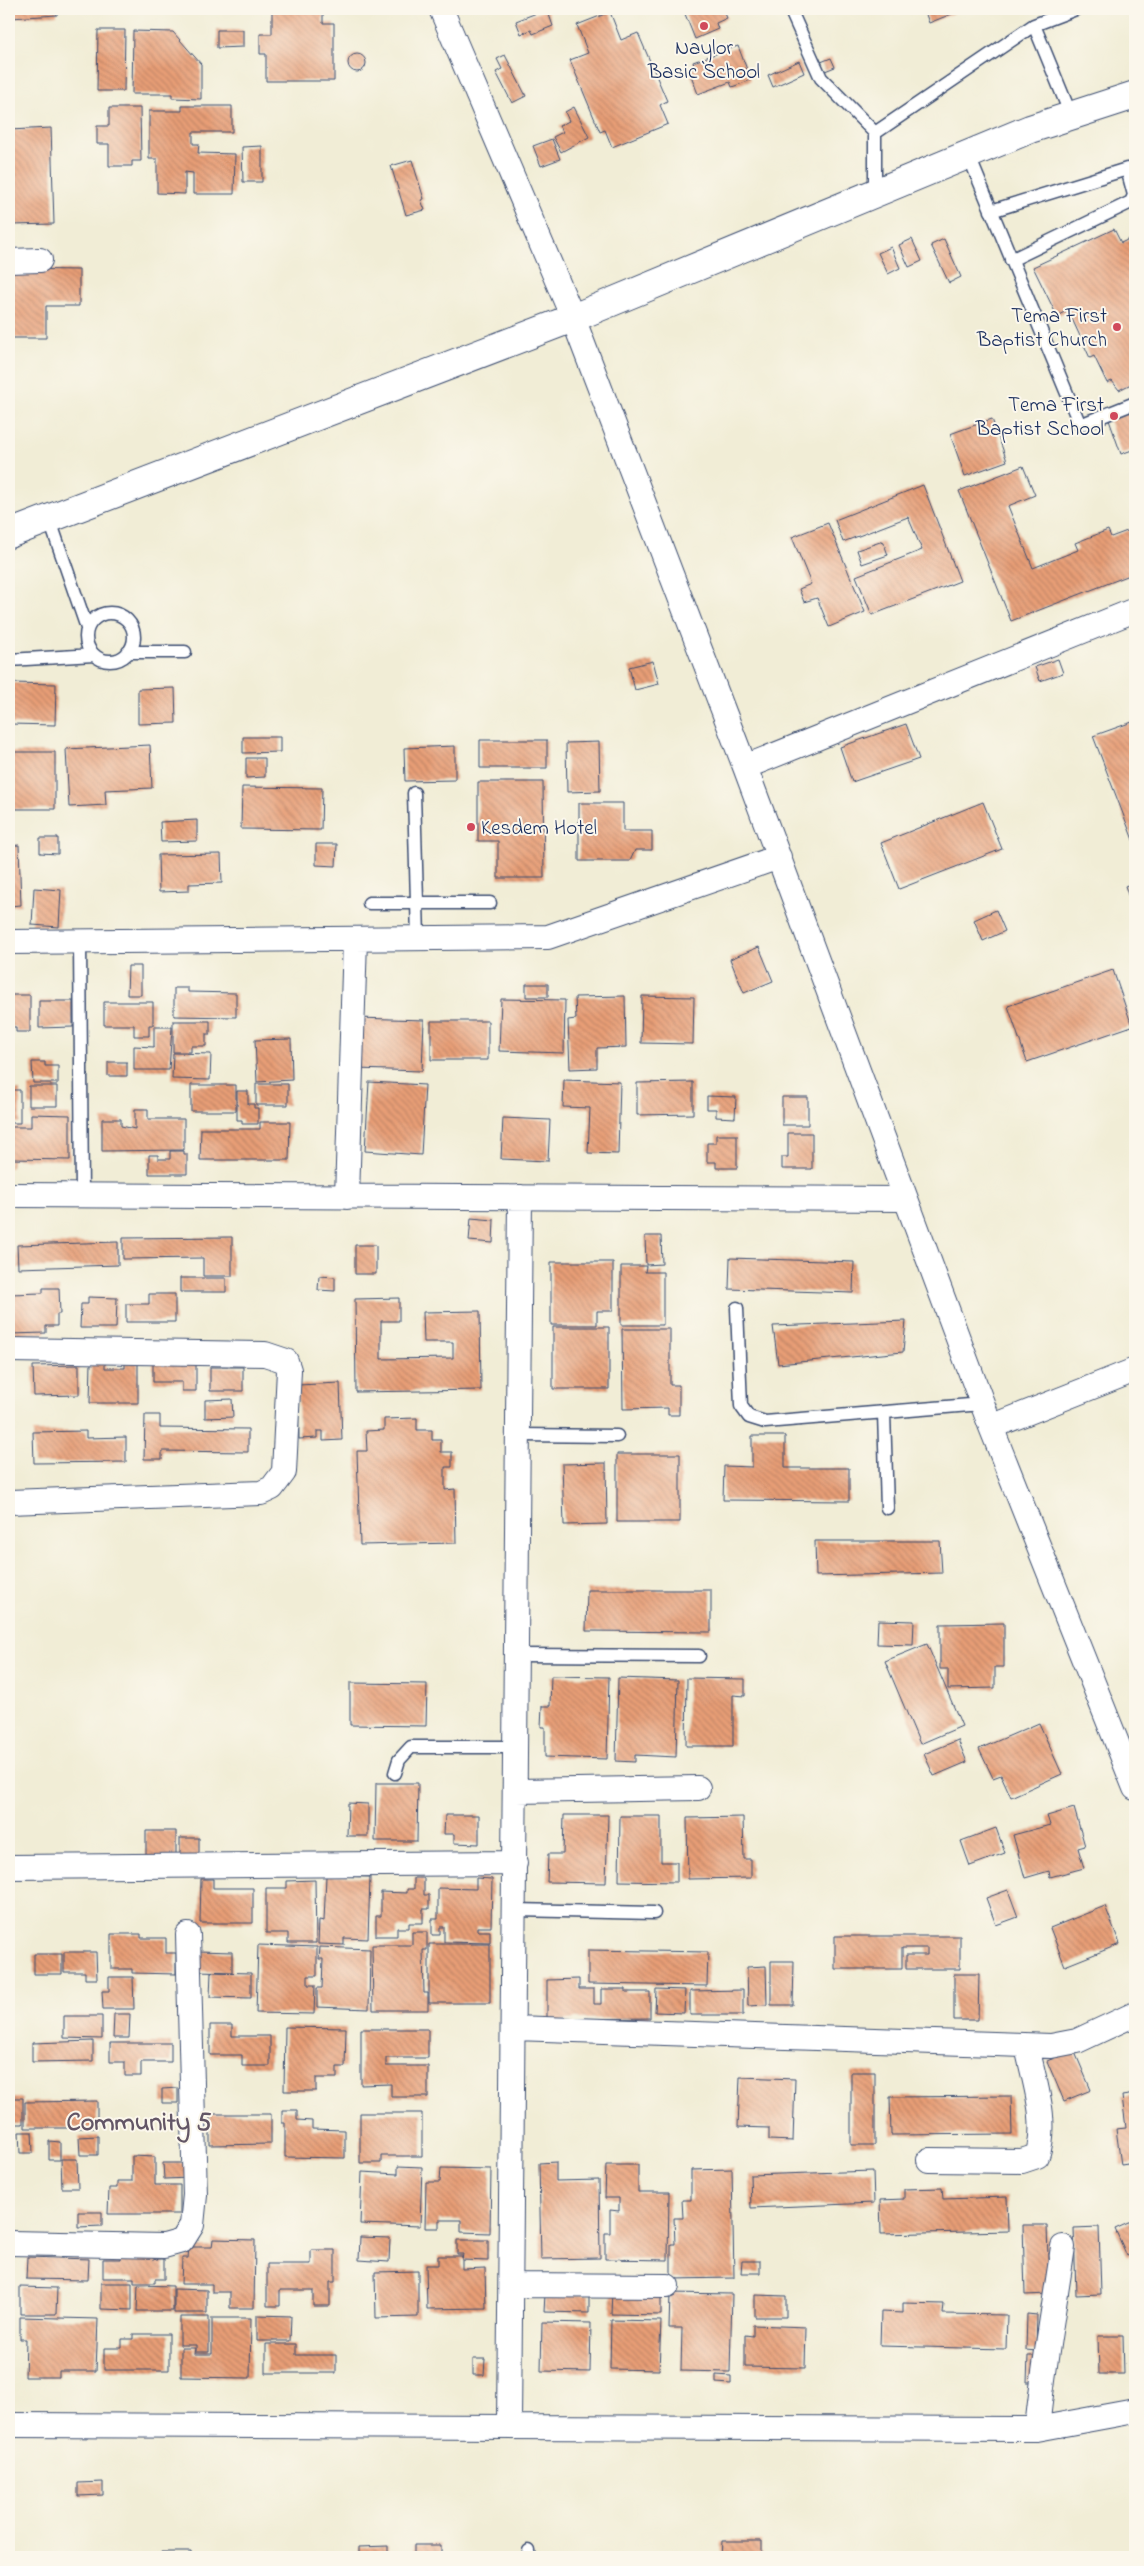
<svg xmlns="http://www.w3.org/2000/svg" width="1144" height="2566" font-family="'Indie Flower',sans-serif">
  <defs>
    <pattern id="building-back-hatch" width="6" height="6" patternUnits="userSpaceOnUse" patternTransform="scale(1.25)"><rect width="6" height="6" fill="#e89e76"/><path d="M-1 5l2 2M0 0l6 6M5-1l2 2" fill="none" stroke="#bb8164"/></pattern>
  </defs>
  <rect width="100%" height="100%" fill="#fbf7ec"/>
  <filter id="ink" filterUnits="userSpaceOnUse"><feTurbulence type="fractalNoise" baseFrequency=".02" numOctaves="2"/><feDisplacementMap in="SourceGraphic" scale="10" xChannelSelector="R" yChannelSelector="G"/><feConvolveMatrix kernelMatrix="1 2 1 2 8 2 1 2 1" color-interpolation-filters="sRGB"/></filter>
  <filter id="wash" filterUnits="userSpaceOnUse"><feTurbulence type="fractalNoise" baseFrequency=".0096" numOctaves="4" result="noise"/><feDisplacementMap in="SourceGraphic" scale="20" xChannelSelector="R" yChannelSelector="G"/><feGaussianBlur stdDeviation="1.12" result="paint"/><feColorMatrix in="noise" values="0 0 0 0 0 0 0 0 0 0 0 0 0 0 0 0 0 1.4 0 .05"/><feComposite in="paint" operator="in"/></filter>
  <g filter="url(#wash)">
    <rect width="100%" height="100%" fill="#f1edd6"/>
    <g id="blocks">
      <path fill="url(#building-back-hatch)" d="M10,9H57V15L11,18Z
        M272,9H323V23H334V81H266V54H260V34H272Z
        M547,9L553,26L533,34L531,30L521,34L516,21Z
        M683,9H723L727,18L716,23L718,29L695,39Z
        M924,9H953L954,13L929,23Z
        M610,12L621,40L638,33L667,101L660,105L668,124L612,147L605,130L600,132L570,60L588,53L577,25Z
        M98,30H125L124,91H97Z
        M217,30H243V47L217,48Z
        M133,31L173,32L201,64V99L172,98V94H132Z
        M738,46L751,80L732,87L730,82L698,94L689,70L695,68L693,62Z
        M348 63a9 9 0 1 1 18 0a9 9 0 1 1-18 0Z
        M505,55L526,96L512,103L496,72L502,69L497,59Z
        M831,58L835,67L825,71L821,62Z
        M799,61L804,73L773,87L768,75Z
        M182,106H232V132H193V144H199L198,153L235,154L234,194H193V173L185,172V194L157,193V159H149V111H182Z
        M574,107L589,137L561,152L553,137L563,132L559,126L569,121L565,112Z
        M109,108H140L141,161H132V166H109V144H97V126H109Z
        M51,128L54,224L11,225L9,130Z
        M552,139L560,159L541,166L533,146Z
        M262,146V182H243L242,147Z
        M412,160L424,199L421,200L425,210L406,215L391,166Z
        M1114,229L1121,243L1135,236V382L1119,390L1112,381L1107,383L1094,356L1090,358L1068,310L1057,316L1033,267Z
        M912,239L922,261L909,267L899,245Z
        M944,239L961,277L949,283L931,245Z
        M891,247L900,268L888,274L878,253Z
        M9,269L79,270V306H46V338H9Z
        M1135,410V449L1121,454L1109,420Z
        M992,419L1007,461L965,476L950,434Z
        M1023,466L1035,495L1008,506L1033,568L1078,550L1075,543L1108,530L1111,537L1135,528V573L1011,621L959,491Z
        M923,485L960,581L872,615L856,576L922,550L908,517L843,542L835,520Z
        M828,523L865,612L829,627L817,598L804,602L799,589L811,584L792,537Z
        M883,541L888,555L862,564L857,550Z
        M1058,659L1063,673L1040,681L1035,667Z
        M653,661L659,684L635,690L629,667Z
        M11,683L56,684L55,725L10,724Z
        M175,688L176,723L138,724V689Z
        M1135,721V845L1093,736Z
        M906,724L919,759L852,782L840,747Z
        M243,737H280V752L243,753Z
        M480,740H547V768H480Z
        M599,742L600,791L567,792L566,743Z
        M150,745L152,788L105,790L106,805L69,807L66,749Z
        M455,746V780L405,781L404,748Z
        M9,752H55V809H9Z
        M246,758H265V777L246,778Z
        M478,782H543L544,878H498V841H478Z
        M242,787L322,788L321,830L241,829Z
        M983,802L1002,849L899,889L881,843Z
        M579,803H623V831H652V850H635L630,861H579Z
        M197,820V841L161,842L160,822Z
        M40,838H58V854L40,853Z
        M316,844H337L336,866L316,865Z
        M19,845L21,905L9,906V846Z
        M221,854L222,883L189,884V891L159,892L158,855Z
        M1135,882V905L1132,906L1125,886Z
        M34,888L61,890L59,927L32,925Z
        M996,910L1005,931L983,941L974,920Z
        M759,947L773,981L744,993L730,959Z
        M128,966H141V995H127Z
        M1113,970L1132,1026L1027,1062L1008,1006Z
        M526,984H548V997H526Z
        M174,988H188V992L236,993V1017L174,1016Z
        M9,995H30V1032H16V1027H9Z
        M625,996L626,1047L597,1048V1068L570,1069L568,1020L576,1019L575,997Z
        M642,996L694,997L693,1044L641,1043Z
        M501,999L565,1000L564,1053L499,1051Z
        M39,1001H73V1027L39,1028Z
        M104,1002H153V1025H149V1036H134V1025H104Z
        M357,1018L424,1020L422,1071L356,1069Z
        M173,1021H210V1034H206V1046H191V1052H173Z
        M431,1021H488V1060H431Z
        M154,1027H172L169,1070H134V1046L154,1047Z
        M291,1039L292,1080L257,1082L255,1040Z
        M173,1053L211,1054L210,1080L172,1079Z
        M32,1062H45V1066H58V1083H33Z
        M108,1062H127V1076H108Z
        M564,1080L620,1082L618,1154L588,1153L590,1108L563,1107Z
        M369,1082L425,1085L421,1155L365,1151Z
        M693,1082V1114L637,1115V1083Z
        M256,1084H288V1105H256Z
        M191,1085H236V1111H191Z
        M29,1086H57V1106H29Z
        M9,1090H20V1123H9Z
        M237,1091H248V1104H254V1108H258V1124H242V1120H237Z
        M707,1096L736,1097L735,1118L716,1117V1109H707Z
        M782,1097H808V1125H782Z
        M135,1109H148V1119H184V1150L102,1151V1119H121V1126L135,1129Z
        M31,1114L70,1115V1160L12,1159L11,1168H9V1127H31Z
        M503,1118L550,1120L548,1161L501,1159Z
        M260,1122H290L289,1160H200L201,1129H260Z
        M788,1133H812V1169H782V1157H788Z
        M716,1135H737V1168H716V1162H707V1143H716Z
        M170,1151H184V1154H187V1174H149V1155H158V1159H170Z
        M471,1218L494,1220L493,1243L469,1241Z
        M645,1236H661L662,1264L646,1265Z
        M232,1237V1276H203V1258L123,1259V1238Z
        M118,1242V1265L18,1268L17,1245Z
        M355,1245H376V1274H355Z
        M730,1258L854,1262L853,1293L729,1289Z
        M551,1262H613V1311H597V1325H551Z
        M621,1266H646L645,1272H663V1325H621Z
        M319,1276L335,1277V1291L318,1290Z
        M180,1278H226V1292H180Z
        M43,1288H59L60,1314H57V1326H46V1333L9,1334V1294L43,1293Z
        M149,1294H175V1322H126V1304H149Z
        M88,1297L117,1298L116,1328H80L81,1304H88Z
        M399,1298V1321H381V1359L453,1358V1342H424L423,1312L480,1311L481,1390L356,1392L355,1299Z
        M906,1321L903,1352L778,1364L773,1326Z
        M553,1327H609V1389H553Z
        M622,1329H670V1385H679V1415H668V1408L623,1409Z
        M153,1355H196V1391H182V1382H153Z
        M91,1362H105V1368H125V1362H138V1403H90Z
        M79,1365V1395L34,1396L33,1366Z
        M210,1367H243V1391H210Z
        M340,1383L342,1440L323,1441V1431H317V1438L299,1439L298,1385Z
        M232,1399L233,1417L205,1418V1400Z
        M145,1415H160V1428L248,1429V1452L162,1451V1459H144Z
        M417,1418V1430H432V1440H441V1452H452V1467H445V1490L455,1489L456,1543L360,1545L357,1451H367L366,1431L384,1430V1419Z
        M86,1431V1438L126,1437V1462L34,1463L33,1432Z
        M752,1436H785V1468H849V1501L723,1500L724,1466L752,1467Z
        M617,1454H680V1522H617Z
        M606,1463L607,1524L564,1525L562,1464Z
        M815,1541H940L942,1573L816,1576Z
        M587,1590H711V1632L586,1631Z
        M878,1620L914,1621L913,1645L877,1644Z
        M1004,1623V1667H995V1688L948,1689V1669H940V1624Z
        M927,1644L962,1726L920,1744L885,1661Z
        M551,1676L609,1677L607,1759L545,1757V1727H541L542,1706H550Z
        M618,1678L678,1680L676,1757L635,1755V1762L616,1761Z
        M687,1678L745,1679V1696L733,1695V1746H686Z
        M350,1683L427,1684L426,1726L350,1725Z
        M1039,1723L1062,1774L1011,1797L1001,1775L993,1778L979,1749Z
        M958,1740L967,1762L934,1776L924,1754Z
        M376,1783H418L417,1841H375Z
        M348,1803L368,1804V1836H347Z
        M1074,1808L1085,1846L1078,1848L1084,1868L1050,1877L1049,1871L1025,1878L1013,1835L1050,1825L1047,1816Z
        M445,1815H479V1844L454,1843V1834H444Z
        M564,1815H608L606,1883L547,1882L548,1854H563Z
        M620,1816H661V1862H677V1882L619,1881Z
        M743,1817L744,1859H751V1878L688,1879L687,1818Z
        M996,1828L1005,1853L970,1866L961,1841Z
        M146,1831H176V1865L146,1864Z
        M180,1838H199V1859H180Z
        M326,1876L370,1877L368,1939L344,1938V1945L318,1944L319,1920L324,1921Z
        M414,1878H424V1895H429V1909H423V1923H409V1928H397V1936H376V1916H381V1892L407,1893V1889H414Z
        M476,1878L492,1879L491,1927H477V1931H490V1943L444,1942V1927H440V1935H432V1919H438V1888L476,1889Z
        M201,1879H213V1888H253V1923H200Z
        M315,1880L316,1943H288V1933H266V1888H287V1881Z
        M1008,1890L1018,1917L996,1925L986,1898Z
        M1105,1906L1120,1944L1065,1966L1050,1928Z
        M412,1932H427V1950H423L424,1993H428V2010H373L372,1945H412Z
        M111,1934H141V1938H166V1953H176V1974L132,1973V1969H111Z
        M835,1936H960V1969H906V1955H927V1948H902V1969H835Z
        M429,1944H490V2003H429Z
        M258,1945L317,1947V1976H308V1985H315L314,2014L256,2013Z
        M320,1947L370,1949L369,2009L317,2007V1988H322L323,1959H319Z
        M588,1950L708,1952L707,1986L588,1984Z
        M198,1951L232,1952V1972L198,1971Z
        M64,1952H96L97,1979H85V1972H64Z
        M34,1954H62V1974H34Z
        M771,1961H794L793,2005H771Z
        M766,1966L767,2005L748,2006L747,1967Z
        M211,1972L251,1973V1998L210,1997Z
        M954,1974H979L978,2020H954Z
        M109,1977H133L134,2009H103L102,1991H109Z
        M579,1979V1989H594V2004H601V1989H626V1992H650V2018L575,2019L547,2024V1980Z
        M656,1989L685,1990L684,2013L655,2012Z
        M743,1990V2015H690V1991Z
        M114,2014H130L129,2038H113Z
        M64,2016H102V2039L64,2038Z
        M210,2025H232V2036H270V2066H242V2055H210Z
        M285,2027L346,2028L345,2067H337V2078H316V2091H284Z
        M361,2029H428V2058H386V2066H428V2097H391V2084L361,2085Z
        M93,2041V2061L32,2062V2043Z
        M110,2043H171V2062H141V2076H125V2062H110Z
        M1074,2050L1091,2090L1064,2101L1047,2061Z
        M851,2072H875V2145H851Z
        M740,2077L795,2079L793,2141L769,2140V2128L738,2127Z
        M178,2088V2103H162V2089Z
        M1135,2094V2163L1121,2165L1116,2129L1126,2128L1122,2096Z
        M1011,2096L1012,2134L891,2135L890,2097Z
        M9,2098H23V2124H9Z
        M97,2101V2128H25V2102Z
        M282,2110H297V2120L312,2121V2129L345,2130V2158L285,2157V2123H282Z
        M360,2113H422V2156H381V2163H360Z
        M210,2114H271V2144L210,2145Z
        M19,2132H32L33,2153H20Z
        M98,2136V2155H80L79,2137Z
        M49,2141L60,2142V2160H49Z
        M132,2156L155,2157V2185H180V2214H108L109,2188H117V2181H132Z
        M61,2159H77L78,2188H62Z
        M556,2162V2181L599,2180L600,2258L541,2259L539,2163Z
        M163,2163H190V2178L164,2179Z
        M606,2165H638V2192H669L668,2260L605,2259V2233H610V2210L619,2211V2198H605Z
        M398,2166L422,2167L420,2226L360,2224L362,2172L398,2174Z
        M441,2168L491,2169L490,2233L461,2232V2220H439V2228H425L426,2182H440Z
        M732,2169L734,2278L671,2279V2244H675L674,2218H683L682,2200H691V2170Z
        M873,2171L874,2203L751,2208L750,2175Z
        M942,2188L943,2199L1007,2197L1008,2231L881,2234L880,2200L904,2199V2189Z
        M78,2212H102V2226L78,2227Z
        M1135,2220V2252L1127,2256L1115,2229Z
        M1023,2225H1047L1049,2294L1025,2295Z
        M1099,2227L1101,2294L1076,2295L1074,2228Z
        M360,2237L390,2238L389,2262L359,2260Z
        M213,2239L255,2240L254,2308H230V2292H212V2284H181L182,2258H188L189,2247H212Z
        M457,2240H488V2261L462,2260L463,2254H457Z
        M121,2248L154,2249L153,2259H164V2279H155V2283H134V2278H103V2259H121Z
        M311,2250H335V2282H330V2306H313V2290H280V2306H267V2264H311Z
        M438,2256H462V2269L485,2268L486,2308L427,2309L426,2265H438Z
        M27,2257L89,2259L88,2280L26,2279Z
        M742,2261H760V2273H741Z
        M418,2271V2317L376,2318L375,2272Z
        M101,2283H132V2310L101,2309Z
        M138,2285L173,2286V2311H137Z
        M20,2287L57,2288L56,2314H20Z
        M174,2289L207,2290V2313H174Z
        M612,2291L661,2292V2315L611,2314Z
        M670,2293L732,2294L730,2372L681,2371L682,2328H669Z
        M545,2294L589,2295V2313L544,2312Z
        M755,2295L786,2296V2317H755Z
        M903,2303L944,2304L943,2314L1007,2315L1006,2349L880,2346L881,2312L903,2313Z
        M1027,2314L1037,2315L1036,2351L1026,2350Z
        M257,2315L291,2316L290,2341H257Z
        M20,2317L98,2319L96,2371H59V2377H25L26,2339H20Z
        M180,2317H209V2352H196V2345H180Z
        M212,2318H251L250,2378L181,2377V2348H195L194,2354H212Z
        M611,2320L661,2321L659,2370L610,2369Z
        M542,2322L591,2323L590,2372L541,2371Z
        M753,2325L806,2327L805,2368L745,2367V2335L753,2336Z
        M133,2334H169V2370H104V2348H122V2339H133Z
        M1098,2336H1123L1124,2374H1099Z
        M266,2344H296V2355H336V2373H266Z
        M1028,2356H1037V2382H1027Z
        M473,2359H485L484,2375H473Z
        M716,2375L731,2376V2384L716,2383Z
        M103,2482V2495L78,2496V2483Z
        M722,2541H762V2557H721Z
        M414,2545H441V2557H414Z
        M388,2546V2557H359V2547Z
        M161,2552H191V2557H161Z
        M223,2554L250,2555V2557H223Z"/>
    </g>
  </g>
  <g filter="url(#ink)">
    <use href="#blocks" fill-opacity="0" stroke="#3b4c70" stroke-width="1"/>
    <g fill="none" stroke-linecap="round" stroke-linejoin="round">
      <g stroke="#3b4c70" stroke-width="15">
        <path id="service" d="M790,9L821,78L875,133V193
          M1034,25L1068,108
          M875,133L1034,25L1076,9
          M968,154L1080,425L1135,403
          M991,211L1127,169L1134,195L1131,202L1011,260
          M49,518L87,628
          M86 637a24 24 0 1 1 48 0a24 24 0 1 1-48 0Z
          M128,652H185
          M9,660L94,655
          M414,793L418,938
          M369,903H490
          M80,942L82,1195
          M737,1308L741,1406L749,1417L765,1422L982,1404
          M884,1413L887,1508
          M518,1435L617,1436
          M517,1655L699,1656
          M395,1773L399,1760L411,1747H516
          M515,1910L654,1913
          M529,2557V2551"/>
      </g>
      <g stroke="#3b4c70" stroke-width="26">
        <path id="minor" d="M441,9L573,318L745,767L991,1427L1135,1788
          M9,261L40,260
          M745,767L1135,610
          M9,942L548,937L779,857
          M9,1195L906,1199
          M347,1197L355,939
          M9,1350L265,1354L286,1361L289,1370L284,1472L272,1488L261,1493L9,1502
          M991,1427L1135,1370
          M516,1791L698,1788
          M9,1867L515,1863
          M514,2028L1051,2046L1077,2041L1135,2014
          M929,2160L1022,2161L1037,2156C1049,2121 1034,2082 1027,2046
          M9,2243L164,2246L182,2241L192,2225L195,2195L188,1935
          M511,2285L667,2286
          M9,2425L1037,2429L1135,2411
          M509,2425L520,1197
          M1037,2429C1043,2368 1054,2308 1063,2247"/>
      </g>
      <g stroke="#3b4c70" stroke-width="30">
        <path id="tertiary" d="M9,534L573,318L1030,129L1135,95"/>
      </g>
      <use href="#service" stroke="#fff" stroke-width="12"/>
      <use href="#minor" stroke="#fff" stroke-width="24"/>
      <use href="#tertiary" stroke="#fff" stroke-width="28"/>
    </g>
  </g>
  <g fill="#d1495b" stroke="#fbf7ec" stroke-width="2">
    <circle cx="704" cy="26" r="5"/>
    <circle cx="1117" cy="327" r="5"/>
    <circle cx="1114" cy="416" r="5"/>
    <circle cx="471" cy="827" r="5"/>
  </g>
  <g text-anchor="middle" stroke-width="4" stroke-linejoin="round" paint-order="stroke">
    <g font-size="21" fill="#1b2f5e" stroke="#fbf7ec" text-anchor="end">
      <text x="704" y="54" text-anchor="middle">Naylor<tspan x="704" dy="24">Basic School</tspan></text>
      <text x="1107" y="322">Tema First<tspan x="1107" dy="24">Baptist Church</tspan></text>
      <text x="1104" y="411">Tema First<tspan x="1104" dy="24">Baptist School</tspan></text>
      <text x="481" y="834" text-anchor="start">Kesdem Hotel</text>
    </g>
    <g font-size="26" font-weight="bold" fill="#635666" stroke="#fbf7ec">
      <text x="139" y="2130">Community 5</text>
    </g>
  </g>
  <rect width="1144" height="2566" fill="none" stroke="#fbf7ec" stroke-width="30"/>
</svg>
